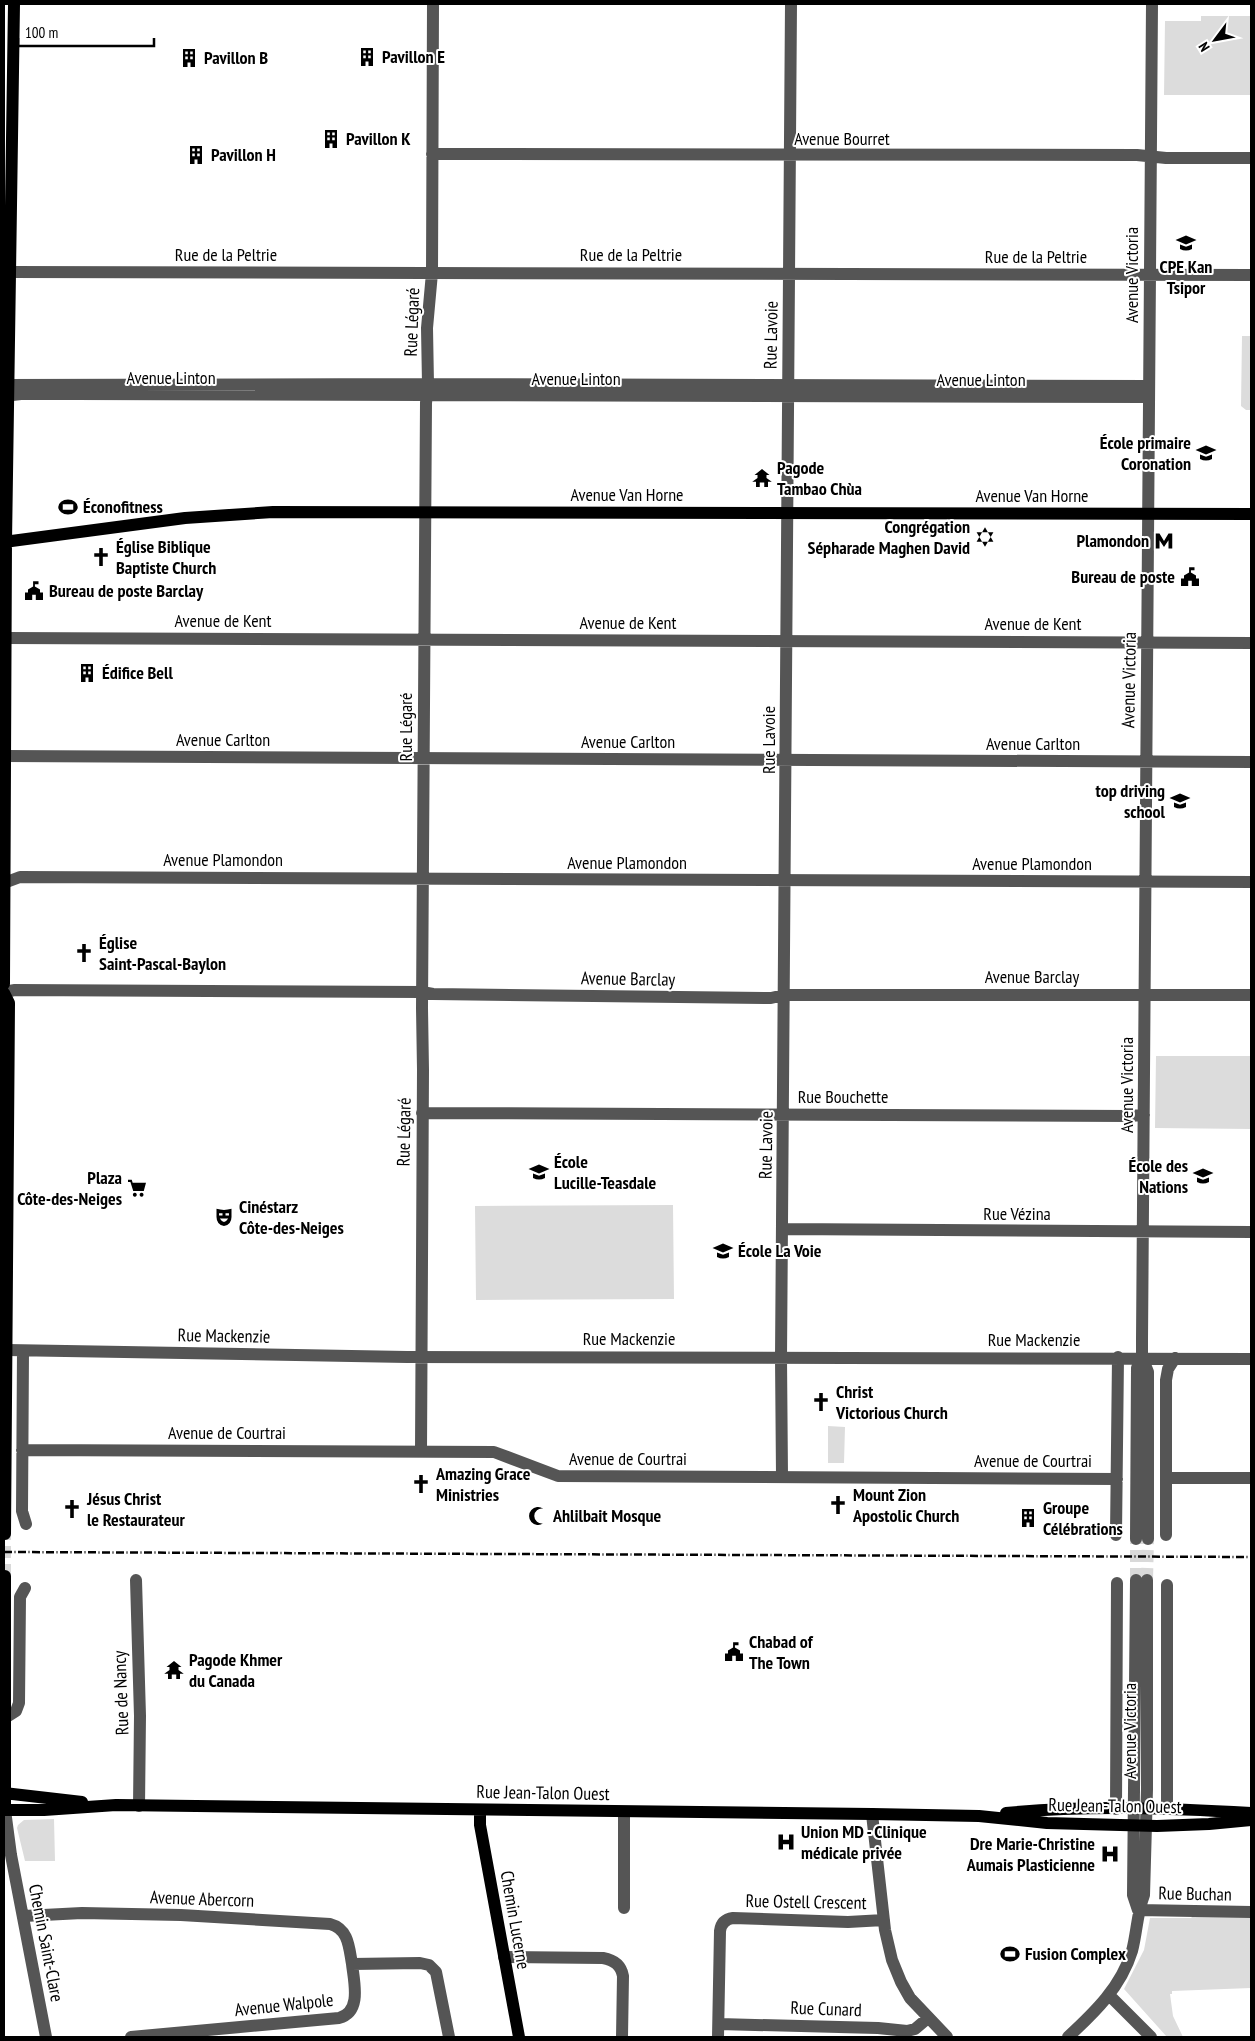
<svg xmlns="http://www.w3.org/2000/svg" width="1255" height="2041" font-family="'PT Sans Narrow',sans-serif">
  <rect width="100%" height="100%" fill="#fff"/>
  <path fill="#dcdcdc" d="M1201,16H1251V95H1164L1165,21H1201Z
    M1242,336H1251V410H1246L1241,406Z
    M1156,1056H1251V1129L1155,1128Z
    M673,1205L674,1299L476,1300L475,1206Z
    M828,1426L845,1427L844,1463H828Z
    M54,1819L55,1861H25L17,1828L18,1825L24,1820Z
    M1193,1916H1251V1988L1172,1991V1994H1170L1173,2016L1183,2037H1167L1124,1989L1144,1950L1150,1918H1191Z"/>
  <g fill="none" stroke-linecap="round" stroke-linejoin="round">
    <path stroke="#d9d9d9" stroke-width="12" stroke-dasharray="12 6" stroke-linecap="butt" d="M1136,1580V1539
      M1147,1580L1148,1539"/>
    <path stroke="#d9d9d9" stroke-width="12" stroke-dasharray="12 6" stroke-linecap="butt" d="M5,1576V1534"/>
    <path stroke="#555" stroke-width="12" d="M432,154L1137,155L1166,158H1251
      M10,272L1251,275
      M4,385L428,384L1149,386
      M4,396L21,394H74L1149,397
      M6,638L1251,643
      M5,756L1251,762
      M4,883L20,877L1251,882
      M4,992L15,990L422,992L433,994L771,998L784,995H1251
      M422,1113L1128,1116L1144,1115
      M783,1229L1251,1232
      M7,1350L407,1357L1251,1359
      M23,1351L22,1511L26,1524
      M22,1450L494,1452L558,1476L1117,1479
      M421,1451L423,1070L422,1008L426,403L428,384L427,328L432,273L433,4
      M782,1476L781,1358L791,4
      M1166,1478H1251
      M1116,1535L1118,1357
      M1166,1535V1380L1168,1369L1175,1358
      M1136,1539L1137,1368L1142,1357
      M1148,1539V1372L1142,1357V1340L1152,4
      M136,1580L140,1716L139,1806
      M1136,1580L1133,1895L1138,1910
      M1167,1585V1809
      M5,1718L16,1711L19,1703L20,1597L25,1588
      M1116,1809L1117,1583
      M5,1810L11,1855L46,2037
      M872,1814L885,1930L892,1960L901,1982L910,1998L947,2037
      M624,1908V1812
      M1138,1910L1251,1912
      M24,1916L82,1913L181,1915L330,1924C349,1929 349,1948 352,1964
      M504,1957L603,1958C614,1960 621,1965 623,1976L622,2037
      M1109,1995L1151,2037
      M719,2024L878,2028L907,2031L915,2029L928,2018
      M131,2037L339,2018C362,2012 354,1982 352,1964L420,1963L429,1965L436,1972L449,2037
      M718,2037L720,1931C721,1923 726,1919 733,1918L848,1922L884,1920
      M1068,2037C1095,2012 1121,1987 1132,1951C1137,1932 1137,1913 1144,1895L1147,1789V1580"/>
    <path stroke="#000" stroke-width="12" d="M4,542L185,518L273,512L1251,514
      M4,984L6,542L14,4
      M4,993L9,1003L5,1534
      M5,1576V1810
      M4,1793L82,1802
      M4,1810H44L116,1805L872,1814L979,1816L1047,1823L1157,1826L1209,1824L1251,1820
      M480,1810V1825L519,2037
      M1006,1813C1087,1805 1170,1808 1251,1813"/>
    <path stroke="#000" stroke-width="2.5" stroke-dasharray="8 2.5 1 2.5" stroke-linecap="butt" d="M4,1552L1251,1557"/>
  </g>
  <defs>
    <g id="building-bare" transform="scale(1.5)"><path d="M-4-6H4V6H1V3H-1V6H-4ZM-2.5-4.3h1.7v1.8h-1.7ZM.8-4.3h1.7v1.8H.8ZM-2.5-1h1.7V.8h-1.7ZM.8-1h1.7V.8H.8Z" fill="#000" stroke="#fff" stroke-width="2.5" paint-order="stroke"/></g>
    <g id="school-bare" transform="scale(1.5)"><path d="M0-5L7-2L0 1L-7-2ZM-4 1L0 2.5L4 1V4Q0 6-4 4Z" fill="#000" stroke="#fff" stroke-width="2.5" paint-order="stroke"/></g>
    <g id="temple-bare" transform="scale(1.5)"><path d="M0-6L5-2H3V0L6.5 2.5H4V6H1.5V3h-3V6H-4V2.5H-6.5L-3 0V-2H-5Z" fill="#000" stroke="#fff" stroke-width="2.5" paint-order="stroke"/></g>
    <g id="stadium-bare" transform="scale(1.5)"><path d="M0-5a6.5 5 0 1 0 0 10a6.5 5 0 1 0 0-10ZM-3.5-1.8h7v3.6h-7Z" fill="#000" stroke="#fff" stroke-width="2.5" paint-order="stroke"/></g>
    <g id="synagogue-bare" transform="scale(1.5)"><path d="M0-6.5L5.6 3.2H-5.6ZM0 6.5L5.6-3.2H-5.6Z" fill="#000" stroke="#fff" stroke-width="2.5" paint-order="stroke"/></g>
    <g id="metro-bare" transform="scale(1.5)"><path d="M-5.5 5V-5H-3L0 0L3-5H5.5V5H3V-.5L0 4L-3-.5V5Z" fill="#000" stroke="#fff" stroke-width="2.5" paint-order="stroke"/></g>
    <g id="church-bare" transform="scale(1.5)"><path d="M-1.2-6h2.4v3.5h3.3v2.4h-3.3V6h-2.4V-.1h-3.3v-2.4h3.3Z" fill="#000" stroke="#fff" stroke-width="2.5" paint-order="stroke"/></g>
    <g id="civic-bare" transform="scale(1.5)"><path d="M-.6-6.5H3V-4.5H.6V-3L4-1V1h2V6H-6V1h2V-1L-.6-3ZM-1.2 2.5V6h2.4V2.5Z" fill="#000" stroke="#fff" stroke-width="2.5" paint-order="stroke"/></g>
    <g id="supermarket-bare" transform="scale(1.5)"><path d="M-6-5.5h2.5l.6 2H6L4.5 2H-2.5L-4.4-4H-6ZM-1.5 3.2a1.3 1.3 0 1 0 .1 0ZM3 3.2a1.3 1.3 0 1 0 .1 0Z" fill="#000" stroke="#fff" stroke-width="2.5" paint-order="stroke"/></g>
    <g id="theatre-bare" transform="scale(1.5)"><path d="M-5-5.5Q0-4 5-5.5V0Q5 5 0 6Q-5 5-5 0ZM-3.3-2.5H-1v1.5H-3.3ZM1-2.5H3.3v1.5H1ZM-2.8 1Q0 5.5 2.8 1Z" fill="#000" stroke="#fff" stroke-width="2.5" paint-order="stroke"/></g>
    <g id="mosque-bare" transform="scale(1.5)"><path d="M3.5-4.9A6 6 0 1 0 3.5 4.9A5 5 0 1 1 3.5-4.9Z" fill="#000" stroke="#fff" stroke-width="2.5" paint-order="stroke"/></g>
    <g id="hospital-bare" transform="scale(1.5)"><path d="M-5-5h3v3.5h4V-5h3V5h-3V1.5h-4V5h-3Z" fill="#000" stroke="#fff" stroke-width="2.5" paint-order="stroke"/></g>
  </defs>
  <g fill-rule="evenodd">
    <use href="#building-bare" x="367" y="57"/>
    <use href="#building-bare" x="189" y="58"/>
    <use href="#building-bare" x="331" y="139"/>
    <use href="#building-bare" x="196" y="155"/>
    <use href="#school-bare" x="1186" y="243"/>
    <use href="#school-bare" x="1206" y="453"/>
    <use href="#temple-bare" x="762" y="478"/>
    <use href="#stadium-bare" x="68" y="507"/>
    <use href="#synagogue-bare" x="985" y="537"/>
    <use href="#metro-bare" x="1164" y="541"/>
    <use href="#church-bare" x="101" y="557"/>
    <use href="#civic-bare" x="1190" y="577"/>
    <use href="#civic-bare" x="34" y="591"/>
    <use href="#building-bare" x="87" y="673"/>
    <use href="#school-bare" x="1180" y="801"/>
    <use href="#church-bare" x="84" y="953"/>
    <use href="#school-bare" x="539" y="1172"/>
    <use href="#school-bare" x="1203" y="1176"/>
    <use href="#supermarket-bare" x="137" y="1188"/>
    <use href="#theatre-bare" x="224" y="1217"/>
    <use href="#school-bare" x="723" y="1251"/>
    <use href="#church-bare" x="821" y="1402"/>
    <use href="#church-bare" x="421" y="1484"/>
    <use href="#church-bare" x="838" y="1505"/>
    <use href="#church-bare" x="72" y="1509"/>
    <use href="#mosque-bare" x="538" y="1516"/>
    <use href="#building-bare" x="1028" y="1518"/>
    <use href="#civic-bare" x="734" y="1652"/>
    <use href="#temple-bare" x="174" y="1670"/>
    <use href="#hospital-bare" x="786" y="1842"/>
    <use href="#hospital-bare" x="1110" y="1854"/>
    <use href="#stadium-bare" x="1010" y="1954"/>
  </g>
  <g text-anchor="middle" stroke-width="4" stroke-linejoin="round" paint-order="stroke">
    <g font-size="18" font-weight="bold" fill="#000" stroke="#fff" text-anchor="start">
      <text x="382" y="63">Pavillon E</text>
      <text x="204" y="64">Pavillon B</text>
      <text x="346" y="145">Pavillon K</text>
      <text x="211" y="161">Pavillon H</text>
      <text x="1186" y="273" text-anchor="middle">CPE Kan<tspan x="1186" dy="21">Tsipor</tspan></text>
      <text x="1191" y="449" text-anchor="end">École primaire<tspan x="1191" dy="21">Coronation</tspan></text>
      <text x="777" y="474">Pagode<tspan x="777" dy="21">Tambao Chùa</tspan></text>
      <text x="83" y="513">Éconofitness</text>
      <text x="970" y="533" text-anchor="end">Congrégation<tspan x="970" dy="21">Sépharade Maghen David</tspan></text>
      <text x="1149" y="547" text-anchor="end">Plamondon</text>
      <text x="116" y="553">Église Biblique<tspan x="116" dy="21">Baptiste Church</tspan></text>
      <text x="1175" y="583" text-anchor="end">Bureau de poste</text>
      <text x="49" y="597">Bureau de poste Barclay</text>
      <text x="102" y="679">Édifice Bell</text>
      <text x="1165" y="797" text-anchor="end">top driving<tspan x="1165" dy="21">school</tspan></text>
      <text x="99" y="949">Église<tspan x="99" dy="21">Saint-Pascal-Baylon</tspan></text>
      <text x="554" y="1168">École<tspan x="554" dy="21">Lucille-Teasdale</tspan></text>
      <text x="1188" y="1172" text-anchor="end">École des<tspan x="1188" dy="21">Nations</tspan></text>
      <text x="122" y="1184" text-anchor="end">Plaza<tspan x="122" dy="21">Côte-des-Neiges</tspan></text>
      <text x="239" y="1213">Cinéstarz<tspan x="239" dy="21">Côte-des-Neiges</tspan></text>
      <text x="738" y="1257">École La Voie</text>
      <text x="836" y="1398">Christ<tspan x="836" dy="21">Victorious Church</tspan></text>
      <text x="436" y="1480">Amazing Grace<tspan x="436" dy="21">Ministries</tspan></text>
      <text x="853" y="1501">Mount Zion<tspan x="853" dy="21">Apostolic Church</tspan></text>
      <text x="87" y="1505">Jésus Christ<tspan x="87" dy="21">le Restaurateur</tspan></text>
      <text x="1043" y="1514">Groupe<tspan x="1043" dy="21">Célébrations</tspan></text>
      <text x="553" y="1522">Ahlilbait Mosque</text>
      <text x="749" y="1648">Chabad of<tspan x="749" dy="21">The Town</tspan></text>
      <text x="189" y="1666">Pagode Khmer<tspan x="189" dy="21">du Canada</tspan></text>
      <text x="801" y="1838">Union MD - Clinique<tspan x="801" dy="21">médicale privée</tspan></text>
      <text x="1095" y="1850" text-anchor="end">Dre Marie-Christine<tspan x="1095" dy="21">Aumais Plasticienne</tspan></text>
      <text x="1025" y="1960">Fusion Complex</text>
    </g>
    <g font-size="18" fill="#000" stroke="#fff">
      <text x="842" y="145">Avenue Bourret</text>
      <text x="226" y="261">Rue de la Peltrie</text>
      <text x="631" y="261">Rue de la Peltrie</text>
      <text x="1036" y="263">Rue de la Peltrie</text>
      <text transform="translate(1132 275) rotate(-90)" y="6">Avenue Victoria</text>
      <text transform="translate(412 322) rotate(-88)" y="6">Rue Légaré</text>
      <text transform="translate(771 335) rotate(-89)" y="6">Rue Lavoie</text>
      <text x="171" y="384">Avenue Linton</text>
      <text x="576" y="385">Avenue Linton</text>
      <text x="981" y="386">Avenue Linton</text>
      <text x="627" y="501">Avenue Van Horne</text>
      <text x="1032" y="502">Avenue Van Horne</text>
      <text x="223" y="627">Avenue de Kent</text>
      <text x="628" y="629">Avenue de Kent</text>
      <text x="1033" y="630">Avenue de Kent</text>
      <text transform="translate(1129 680) rotate(-89)" y="6">Avenue Victoria</text>
      <text transform="translate(406 727) rotate(-90)" y="6">Rue Légaré</text>
      <text x="223" y="746">Avenue Carlton</text>
      <text transform="translate(769 740) rotate(-90)" y="6">Rue Lavoie</text>
      <text x="628" y="748">Avenue Carlton</text>
      <text x="1033" y="750">Avenue Carlton</text>
      <text x="223" y="866">Avenue Plamondon</text>
      <text x="627" y="869">Avenue Plamondon</text>
      <text x="1032" y="870">Avenue Plamondon</text>
      <text x="1032" y="983">Avenue Barclay</text>
      <text transform="translate(628 979) rotate(1)" y="6">Avenue Barclay</text>
      <text transform="translate(1127 1085) rotate(-90)" y="6">Avenue Victoria</text>
      <text x="843" y="1103">Rue Bouchette</text>
      <text transform="translate(404 1132) rotate(-89)" y="6">Rue Légaré</text>
      <text transform="translate(766 1145) rotate(-89)" y="6">Rue Lavoie</text>
      <text x="1017" y="1220">Rue Vézina</text>
      <text transform="translate(224 1336) rotate(1)" y="6">Rue Mackenzie</text>
      <text x="629" y="1345">Rue Mackenzie</text>
      <text x="1034" y="1346">Rue Mackenzie</text>
      <text x="227" y="1439">Avenue de Courtrai</text>
      <text x="628" y="1465">Avenue de Courtrai</text>
      <text x="1033" y="1467">Avenue de Courtrai</text>
      <text transform="translate(121 1693) rotate(-92)" y="6">Rue de Nancy</text>
      <text transform="translate(1130 1731) rotate(-90)" y="6">Avenue Victoria</text>
      <text transform="translate(543 1793) rotate(1)" y="6">Rue Jean-Talon Ouest</text>
      <text transform="translate(1115 1806) rotate(1)" y="6">Rue Jean-Talon Ouest</text>
      <text transform="translate(1195 1894) rotate(1)" y="6">Rue Buchan</text>
      <text transform="translate(202 1899) rotate(2)" y="6">Avenue Abercorn</text>
      <text transform="translate(806 1902) rotate(1)" y="6">Rue Ostell Crescent</text>
      <text transform="translate(515 1920) rotate(80)" y="6">Chemin Lucerne</text>
      <text transform="translate(46 1943) rotate(79)" y="6">Chemin Saint-Clare</text>
      <text transform="translate(284 2005) rotate(-6)" y="6">Avenue Walpole</text>
      <text transform="translate(826 2009) rotate(2)" y="6">Rue Cunard</text>
    </g>
  </g>
  <rect width="1255" height="2041" fill="none" stroke="#000000" stroke-width="10"/>
  <g transform="translate(1215 40) rotate(238)" stroke="#ffffff" stroke-width="4" paint-order="stroke">
  <path d="M0-4L9 19L0 12L-9 19Z" fill="#000000"/>
  <text y="-8" font-size="14" font-weight="bold" text-anchor="middle" fill="#000000">N</text>
  </g>
  <path d="M18 38v8h136v-8" fill="none" stroke="#000000" stroke-width="2.5"/>
  <text x="25" y="38" font-size="15" fill="#000000" stroke="#ffffff" stroke-width="4" paint-order="stroke">100 m</text>
</svg>
